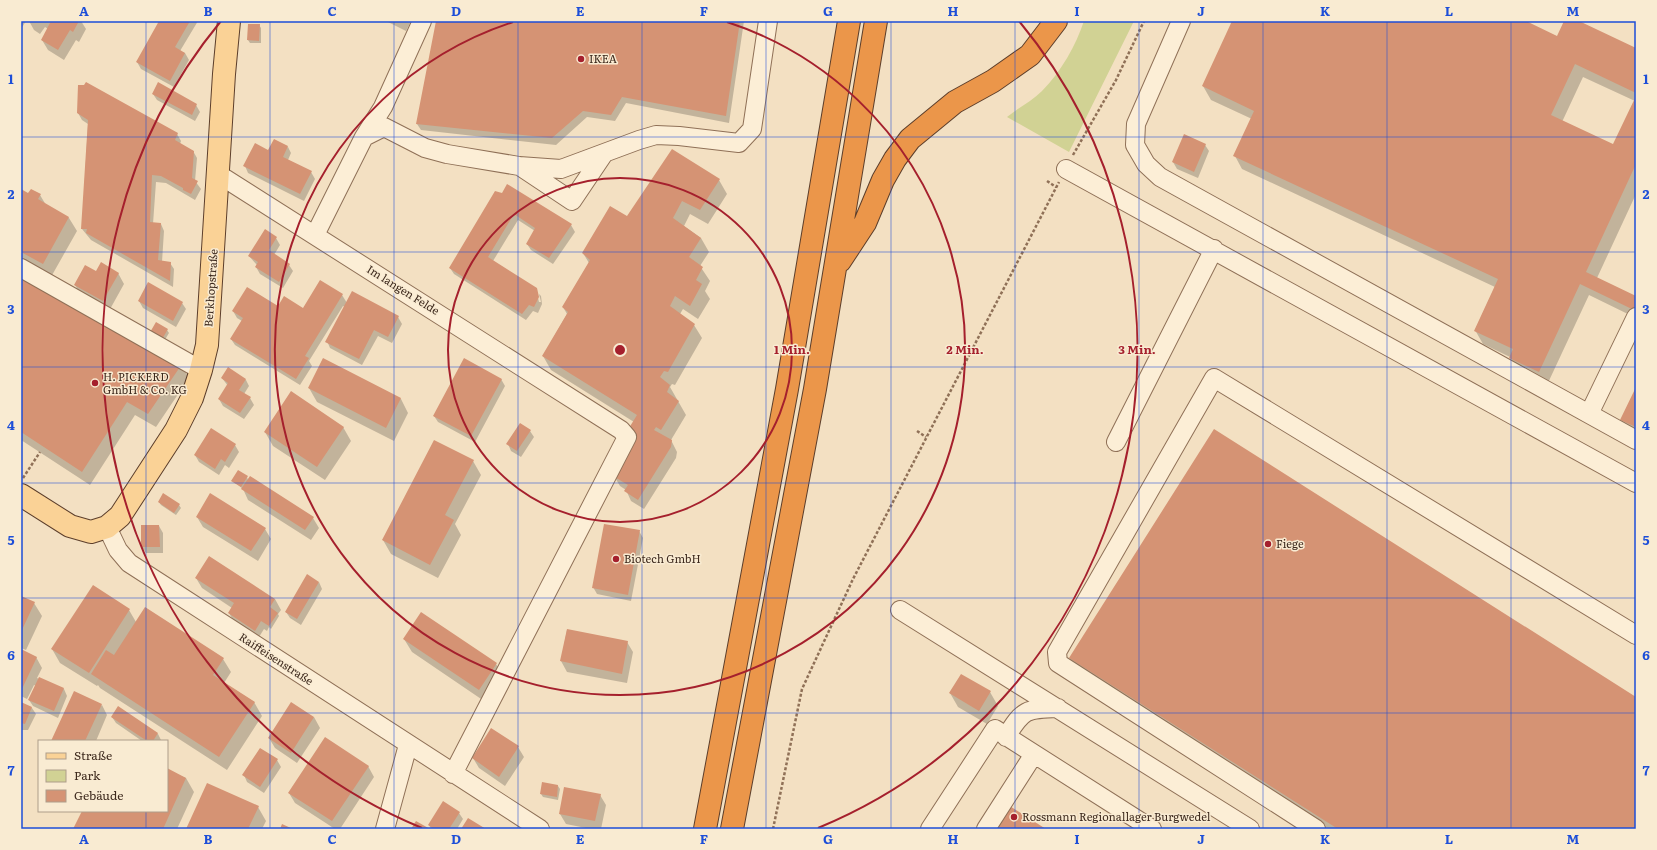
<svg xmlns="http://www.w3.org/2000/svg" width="1657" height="850" font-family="Literata,serif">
  <rect width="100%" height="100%" fill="#f3e0c2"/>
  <path fill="#d1d294" d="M1084,21H1134L1069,152L1007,117C1018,108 1032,101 1042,91C1061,72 1076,45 1084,21Z"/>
  <path fill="#0003" fill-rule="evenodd" d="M21,21H26L21,29Z
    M29,21H81L86,29L79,42L76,40L64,60L48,50L42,40L48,29L45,27L40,34L34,30Z
    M160,21H198L180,51L185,53L189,60L174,87L141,69L137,62Z
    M386,21H411L406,31Z
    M437,21H744L729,123L626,103L615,121L587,117L556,145L421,130L417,124Z
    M1233,21H1523L1558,37L1565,21H1577L1636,49V194L1597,278L1636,297V318L1589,295L1547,385L1518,371L1510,357L1483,344L1475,330L1495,287L1242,169L1235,156L1252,119L1211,100L1203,86ZM1583,77L1635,101L1614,146L1562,122Z
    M248,25H259L261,28V43H250L248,40Z
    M153,94L196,105L200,112L195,121L157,100Z
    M78,113L177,134L181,141L180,144L193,151L197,158L195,181L201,189L195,200L166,183L156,182L153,224H161L164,231L162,262L170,263L174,269L173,287L91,240L82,229L88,124L82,120Z
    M1205,145L1209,151L1198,178L1177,169L1173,162Z
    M288,147L291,153L288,160L311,172L315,179L304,201L248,173L245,166L269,151Z
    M719,180L727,194L708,224L690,214L684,226L701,238L709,252L700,266L710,281L705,291L710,299L698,319L683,309L680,314L694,325L702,338L675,385L672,384L670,387L686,415L671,440L677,452L676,458L644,509L631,501L626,490L620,486L614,476L634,422L551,370L543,356L567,314L563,307L589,263L583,253L627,218Z
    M21,191L29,195H40L46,205L69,218L77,231L51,277L21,260Z
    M496,192L571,225L575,232L553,264L531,250L527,244L535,231L518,220L493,261L536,289L539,302H541L539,294L541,296L542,304L538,313L533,311L526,320L454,274L450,268Z
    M276,238L280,245L274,255L289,265L293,271L283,288L260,274L256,267L257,265L249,256Z
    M96,272L118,273L124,284L109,311L81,295L75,285Z
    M21,274L181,365L189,378L156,427L135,415L90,485L21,440Z
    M342,295L347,303L398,317L402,324L392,343L378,336L362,365L330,348L327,341L345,307L343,306L309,361L312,366L300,385L235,345L231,339L242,321L237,318L233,311L279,308L303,309Z
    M139,301L182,303L186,309L176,327L143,308Z
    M167,330L169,333L163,343L152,336Z
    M323,359L401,399L408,413L394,441L317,402L309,388Z
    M229,369L246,380L249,386L244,394L250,398L254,405L244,419L223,406L219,399L228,386L222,378Z
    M501,379L505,386L475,442L438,422L434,416Z
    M1636,389V437L1629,433L1621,420Z
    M343,427L351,441L325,480L273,446L265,432Z
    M530,431L534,437L521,457L511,451L508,444Z
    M235,445L239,452L229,468L225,465L219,475L199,462L195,455Z
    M473,461L481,475L455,524L461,535L438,578L391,554L383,540Z
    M247,477L248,480L313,518L319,528L311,540L248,500L243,489L233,481Z
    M164,495L179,505L181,508L176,515L161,505L159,502Z
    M197,517L265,529L271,539L258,561L203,527Z
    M159,526L163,533V553H146L142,547Z
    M639,531L643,538L631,601L597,594L593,587Z
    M196,578L275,599L281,610L278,614L279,616L271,629L269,627L267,631L264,629L259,637L233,620L229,613L232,608L202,588Z
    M319,582L322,589L301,625L290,618L286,612Z
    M21,597L34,603L42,616L26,650L21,648Z
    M129,610L136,622L223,659L231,672L224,683L254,702L262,716L227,770L100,688L98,685L97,686L60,663L52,649Z
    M567,630L627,642L633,652L627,683L567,672L561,661Z
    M404,639L496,664L504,678L487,703L412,652Z
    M21,650L36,657L42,668L37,678L64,689L67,696L58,718L33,706L29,700L36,686L34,685L27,699L21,696Z
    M1070,658L1636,699V829H1325L1078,672Z
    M990,692L998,706L987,724L958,707L950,693Z
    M21,703L32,708L36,714L28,730H21Z
    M102,705L107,715L96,741H52Z
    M112,717L158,734L161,740L142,741L116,723Z
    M314,717L320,728L297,763L275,748L269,738Z
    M518,747L524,757L505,786L479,768L473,758Z
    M260,749L277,760L281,767L264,793L247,782L244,775Z
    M368,766L374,777L340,829H335L295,803L289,793Z
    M167,770L186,778L194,792L177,829H74L83,811H167Z
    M558,786L560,789L558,800L543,797L541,794Z
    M600,795L606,805L601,829H591L566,824L560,814Z
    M258,807L266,821L262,829H187Z
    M459,813L463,819L457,829H431L429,825Z"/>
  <path fill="#d59374" d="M51,21H79L73,32L70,30L58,50L41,40Z
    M159,21H190L175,47L185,53L170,81L136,62Z
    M436,21H740L726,116L622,97L611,115L583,111L552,138L416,124Z
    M1232,21H1526L1557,36L1564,21H1579L1636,48V93L1575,64L1551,115L1613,144L1636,96V164L1586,272L1636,296V311L1580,284L1539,372L1509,358L1513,349L1474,331L1498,279L1233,156L1254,111L1202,86Z
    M248,24H260L259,41L247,40Z
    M86,82L178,133L175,140L194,151L192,178L198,181L191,194L183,190V188L161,176L152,175L150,222L161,223L158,260L171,262L170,281L86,233L87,229H81L88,120L77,113L78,85H84Z
    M158,82L197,104L192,115L152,94Z
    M1184,134L1206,144L1194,172L1172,162Z
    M274,139L288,146L283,157L312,171L300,194L243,166L255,143L268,150Z
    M672,149L720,179L700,210L682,201L673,218L701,238L689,257L703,267L696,280L702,284L690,306L675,296L670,306L695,324L668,372L664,371L660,377L670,385L667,392L679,401L661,430L656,427L654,430L672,440L671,447L638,500L624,491L628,485L613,476L629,428L637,415L542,356L568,312L562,307L590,260L582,253L610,206L627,216Z
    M507,184L572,224L549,258L526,244L535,228L514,214L488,257L537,288L539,297L534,307L529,305L522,314L449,268L495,191L502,193Z
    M21,189L28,193L31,189L41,194L38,199L69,217L43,264L21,252Z
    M265,229L277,237L269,250L290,264L279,282L255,267L258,262L248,256Z
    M101,262L119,273L103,301L74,285L85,265L96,271Z
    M21,273L182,364L148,414L127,402L82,472L21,432Z
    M320,280L343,294L305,356L309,358L296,379L230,339L243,318L232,311L247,287L278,306L284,296L303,308Z
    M148,282L183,302L173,321L138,301Z
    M352,291L399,316L388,337L374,330L359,359L325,342Z
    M156,322L168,329L161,341L149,334Z
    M323,358L401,398L386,428L308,388Z
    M464,358L502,379L471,436L433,416Z
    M228,367L246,379L239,390L251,397L240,413L218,399L228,383L221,378Z
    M1636,387V427L1620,420Z
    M291,391L344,427L317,467L264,432Z
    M520,423L531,430L517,451L506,444Z
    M211,428L236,444L225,462L221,459L215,469L194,455Z
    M1214,429L1636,697V829H1338L1069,658Z
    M434,440L474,460L445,515L454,520L430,565L382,540Z
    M238,470L248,476L241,487L231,481Z
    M250,476L314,517L305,530L241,489Z
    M163,493L180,504L174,513L158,502Z
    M210,493L266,528L251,551L196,517Z
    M604,524L640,530L628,595L592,588Z
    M141,525H159L160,547H141Z
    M209,556L275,599L270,607L278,613L269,626L261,621L255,631L228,613L234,603L195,578Z
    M307,574L319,582L297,619L285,612Z
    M93,585L130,609L89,673L51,649Z
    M21,596L35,602L21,632Z
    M145,607L224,658L213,675L255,702L219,757L91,674L106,650L114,655Z
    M421,612L497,663L479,690L403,639Z
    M567,629L628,641L622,674L560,661Z
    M21,649L37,657L21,691Z
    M961,674L991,691L979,711L949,693Z
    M39,677L64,688L54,711L28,700Z
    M74,691L102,704L85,741H51Z
    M21,702L32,707L25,724L21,723Z
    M291,702L314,717L291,753L268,738Z
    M118,706L158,733L153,741H147L111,717Z
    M491,728L519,746L499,777L472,758Z
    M325,737L369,766L332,821L288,793Z
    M260,748L278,759L260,787L242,775Z
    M167,768L186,778L163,829H73L82,811H167Z
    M542,782L558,785L557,797L540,794Z
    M207,783L259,806L248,829H186Z
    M564,787L601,794L595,821L559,814Z
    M443,801L460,812L449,829H434L428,825Z
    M1008,805L1046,829H993Z
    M468,818L486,829H461Z
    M416,821L430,829H411Z
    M282,824L293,829H280Z"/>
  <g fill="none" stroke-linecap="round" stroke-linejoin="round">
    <g stroke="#8f7057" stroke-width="20">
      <path id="minor" d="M1181,21L1136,124L1135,145L1146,164L1160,177L1589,414L1636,317
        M364,137L384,127L425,148L447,154L519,166L561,169L639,140L656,135L679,136L739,143L752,129L768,21
        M521,167L572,201L603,155
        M1066,169L1636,483
        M218,174L621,430L627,437L453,774
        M315,235L364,137L383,107L422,21
        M21,268L201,370
        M1589,414L1636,440
        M1116,442L1214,249
        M107,527L118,550L129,563L540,829
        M900,610L1250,829
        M1006,737C1023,709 1026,709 1058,708
        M385,829L408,745
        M930,829L995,729L1152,829
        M986,829L1034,754
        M1316,829L1058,663L1057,652L1214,378L1636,635"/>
    </g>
    <g stroke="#5c3e2b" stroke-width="24">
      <path id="major" d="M21,495L70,526L91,532L107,527L120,516L176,430L192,398L201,370L207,345L224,74L229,21"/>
    </g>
    <g stroke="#5c3e2b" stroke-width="24">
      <path id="highway" d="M840,261L865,223L883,180L895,159L910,139L955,102L993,81L1030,55L1056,21
        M705,829L787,389L849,21
        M732,829L815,389L876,21"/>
    </g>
    <path stroke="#8f7057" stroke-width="2.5" stroke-dasharray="3 2" stroke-linecap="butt" d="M1073,155L1116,80L1144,21
      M1047,181L1056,187
      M917,431L926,437
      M23,478L40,452
      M773,829L802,689L853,579L1059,182"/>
    <use href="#minor" stroke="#fceed6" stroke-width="18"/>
    <use href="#major" stroke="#fad296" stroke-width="22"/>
    <use href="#highway" stroke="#eb964a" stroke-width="22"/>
  </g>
  <path fill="none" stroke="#1d4ed8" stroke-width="1" stroke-opacity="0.55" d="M146,21V741M270,21V829M394,21V829M518,21V829M642,21V829M766,21V829M891,21V829M1015,21V829M1139,21V829M1263,21V829M1387,21V829M1511,21V829M21,137H1636M21,252H1636M21,367H1636M21,483H1636M21,598H1636M21,713H1636M146,811V829"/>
  <g fill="none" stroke="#a5202d" stroke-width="2">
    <circle cx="620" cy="350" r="172"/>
    <path d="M727 22A345 345 0 1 1 513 22"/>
    <path d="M422 828A517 517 0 0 1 221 21M1019 21A517 517 0 0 1 818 828"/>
  </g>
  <g fill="#a5202d" stroke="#f9ebd2" stroke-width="1.5">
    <circle cx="581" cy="59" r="4"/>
    <circle cx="95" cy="383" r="4"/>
    <circle cx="1268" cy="544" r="4"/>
    <circle cx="616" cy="559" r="4"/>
    <circle cx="1014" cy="817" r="4"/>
  </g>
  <g text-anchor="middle" stroke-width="3" stroke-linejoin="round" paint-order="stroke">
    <g font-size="11" fill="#3d291d" stroke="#f9ebd2" text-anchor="start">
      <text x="589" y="63">IKEA</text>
      <text x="103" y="381">H. PICKERD<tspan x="103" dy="13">GmbH &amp; Co. KG</tspan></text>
      <text x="1276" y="548">Fiege</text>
      <text x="624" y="563">Biotech GmbH</text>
      <text x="1022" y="821">Rossmann Regionallager Burgwedel</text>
    </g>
    <g font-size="11" fill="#3d291d" stroke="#f9ebd2">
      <text transform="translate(211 288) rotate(-86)" y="4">Berkhopstraße</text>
      <text transform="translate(403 290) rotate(32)" y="4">Im langen Felde</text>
      <text transform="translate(276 659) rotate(33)" y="4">Raiffeisenstraße</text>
    </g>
  </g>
  <circle cx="620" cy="350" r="6" fill="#a5202d" stroke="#f9ebd2" stroke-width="2"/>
  <g font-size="12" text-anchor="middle" font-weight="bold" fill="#a5202d" stroke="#f9ebd2" stroke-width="3" stroke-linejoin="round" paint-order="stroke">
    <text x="792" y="354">1 Min.</text>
    <text x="965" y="354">2 Min.</text>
    <text x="1137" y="354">3 Min.</text>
  </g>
  <rect width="1657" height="850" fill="none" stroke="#f9ebd2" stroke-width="44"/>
  <rect x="38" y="740" width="130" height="72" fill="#f9ebd2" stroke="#ae9d8a"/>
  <rect x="46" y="753" width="20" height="6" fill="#fad296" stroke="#ae9d8a"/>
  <text x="74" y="760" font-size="12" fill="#3d291d">Straße</text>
  <rect x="46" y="770" width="20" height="12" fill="#d1d294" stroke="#ae9d8a"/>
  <text x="74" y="780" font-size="12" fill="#3d291d">Park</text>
  <rect x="46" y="790" width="20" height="12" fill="#d59374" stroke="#ae9d8a"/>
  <text x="74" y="800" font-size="12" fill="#3d291d">Gebäude</text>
  <rect x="22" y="22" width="1613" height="806" fill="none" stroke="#1d4ed8" stroke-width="1.5"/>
  <g font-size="13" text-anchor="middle" font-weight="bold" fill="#1d4ed8">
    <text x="84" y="16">A</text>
    <text x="208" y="16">B</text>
    <text x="332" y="16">C</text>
    <text x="456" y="16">D</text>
    <text x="580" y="16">E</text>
    <text x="704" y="16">F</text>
    <text x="828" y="16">G</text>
    <text x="953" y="16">H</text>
    <text x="1077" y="16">I</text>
    <text x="1201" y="16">J</text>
    <text x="1325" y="16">K</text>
    <text x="1449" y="16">L</text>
    <text x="1573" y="16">M</text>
    <text x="11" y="84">1</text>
    <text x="1646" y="84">1</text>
    <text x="11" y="199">2</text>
    <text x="1646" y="199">2</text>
    <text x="11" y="314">3</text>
    <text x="1646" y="314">3</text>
    <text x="11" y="430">4</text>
    <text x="1646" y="430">4</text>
    <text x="11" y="545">5</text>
    <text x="1646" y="545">5</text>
    <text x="11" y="660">6</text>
    <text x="1646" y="660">6</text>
    <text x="11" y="775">7</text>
    <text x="1646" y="775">7</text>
    <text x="84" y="844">A</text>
    <text x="208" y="844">B</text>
    <text x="332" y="844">C</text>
    <text x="456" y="844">D</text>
    <text x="580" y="844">E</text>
    <text x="704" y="844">F</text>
    <text x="828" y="844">G</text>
    <text x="953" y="844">H</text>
    <text x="1077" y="844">I</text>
    <text x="1201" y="844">J</text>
    <text x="1325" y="844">K</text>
    <text x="1449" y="844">L</text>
    <text x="1573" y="844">M</text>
  </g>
</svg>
